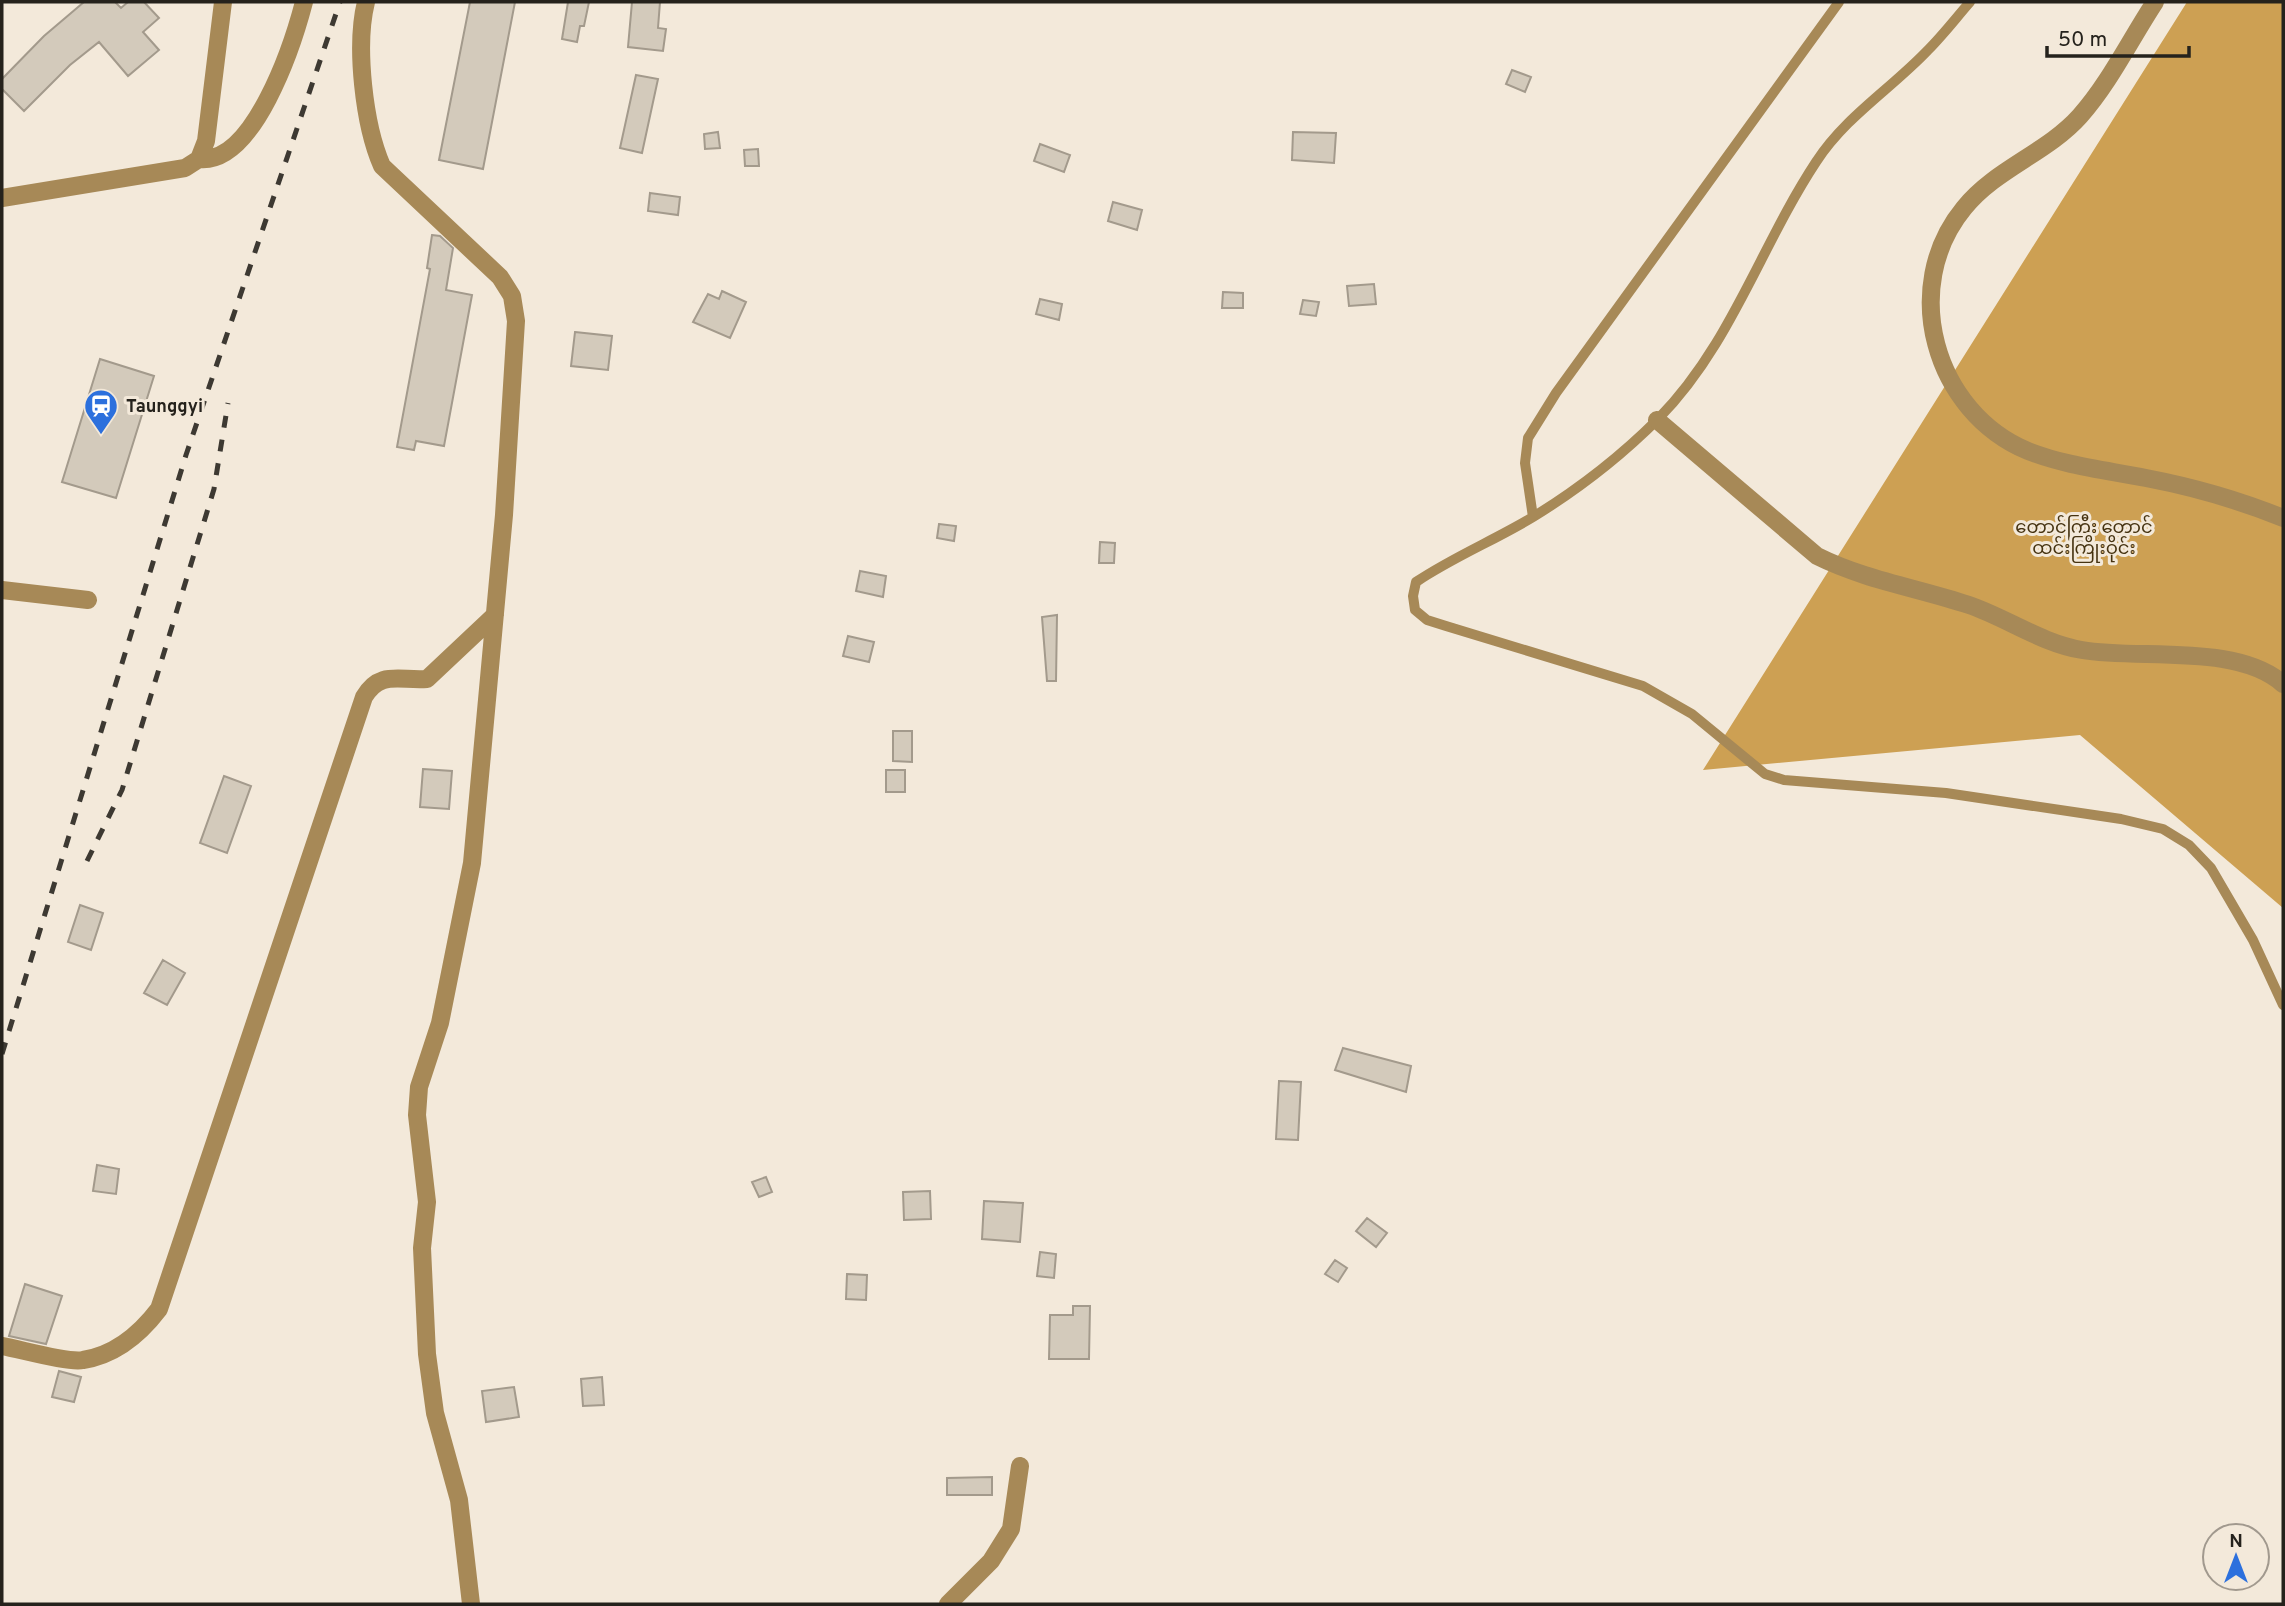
<svg xmlns="http://www.w3.org/2000/svg" width="2285" height="1606" font-family="Overpass,'Noto Sans Myanmar',sans-serif">
  <rect width="100%" height="100%" fill="#f3e9da"/>
  <path fill="#cda053" d="M2187,2H2283V908L2080,735L1703,770Z"/>
  <path fill="#d3cabb" stroke="#a39a8c" stroke-width="2" d="M84,2H115L121,8L128,2H144L159,18L143,32L159,50L128,76L99,42L70,65L24,111L2,89V79L44,36Z
    M470,2H515L483,169L439,160Z
    M568,2H589L584,26H580L577,42L562,39Z
    M632,2H660L658,28L666,29L663,51L628,47Z
    M1512,70L1531,77L1525,92L1506,84Z
    M636,75L658,79L642,153L620,148Z
    M718,132L720,148L705,149L704,134Z
    M1293,132L1336,133L1334,163L1292,160Z
    M1040,144L1070,155L1064,172L1034,161Z
    M758,149L759,166H745L744,150Z
    M650,193L680,197L678,215L648,211Z
    M1113,202L1142,210L1137,230L1108,221Z
    M432,235L440,236L453,248L446,290L472,295L444,446L416,441L414,450L397,447L430,269L427,268Z
    M1374,284L1376,304L1349,306L1347,286Z
    M722,291L746,302L730,338L693,322L708,294L719,299Z
    M1223,292L1243,293V308H1222Z
    M1040,299L1062,304L1059,320L1036,314Z
    M1303,300L1319,302L1316,316L1300,314Z
    M575,332L612,336L608,370L571,366Z
    M100,359L154,376L116,498L62,482Z
    M939,524L956,526L954,541L937,538Z
    M1100,542L1115,543L1114,563H1099Z
    M860,571L886,576L883,597L856,591Z
    M1057,615L1056,681H1047L1042,617Z
    M848,636L874,642L869,662L843,656Z
    M893,731H912V762L893,761Z
    M423,769L452,771L449,809L420,807Z
    M886,770H905V792H886Z
    M224,776L251,786L227,853L200,843Z
    M80,905L103,913L91,950L68,942Z
    M163,960L185,973L167,1005L144,993Z
    M1343,1048L1411,1066L1406,1092L1335,1070Z
    M1279,1081L1301,1082L1298,1140L1276,1139Z
    M97,1165L119,1169L116,1194L93,1191Z
    M766,1177L772,1192L759,1197L752,1182Z
    M930,1191L931,1219L904,1220L903,1192Z
    M984,1201L1023,1203L1020,1242L982,1239Z
    M1367,1218L1387,1233L1376,1247L1356,1231Z
    M1040,1252L1056,1254L1054,1278L1037,1276Z
    M1335,1260L1347,1268L1338,1282L1325,1274Z
    M847,1274L867,1275L866,1300L846,1299Z
    M25,1284L62,1296L46,1344L9,1336Z
    M1073,1306H1090L1089,1359H1049L1050,1315H1073Z
    M59,1371L81,1377L74,1402L52,1397Z
    M602,1377L604,1405L583,1406L581,1379Z
    M514,1387L519,1417L486,1422L482,1391Z
    M992,1477V1495H947V1478Z"/>
  <g fill="none" stroke-linecap="round" stroke-linejoin="round">
    <path stroke="#a78957" stroke-width="10" d="M1970,2C1956,18 1943,35 1928,50C1891,89 1846,116 1816,162C1760,247 1731,345 1658,419C1621,456 1577,490 1533,517C1495,540 1453,557 1416,582L1413,596L1415,610L1427,620L1446,626L1643,686L1692,714L1765,774L1784,780L1946,793L2121,819L2163,829L2189,845L2211,868L2253,940L2283,1005
      M1533,517L1525,463L1528,438L1556,393L1839,2"/>
    <path stroke="#a78957" stroke-width="18" d="M366,2C355,46 364,125 382,166L500,277L512,296L516,321L504,515L472,863L440,1023L419,1087L417,1115L427,1202L422,1248L427,1354L435,1413L459,1500L471,1604
      M2155,2C2130,40 2110,82 2080,116C2047,153 1995,169 1964,208C1899,287 1934,412 2028,451C2066,466 2106,470 2146,478C2193,487 2239,500 2283,518
      M199,159C254,165 293,44 304,2
      M2,198L185,168L199,159L206,141L223,2
      M1657,420L1817,556C1865,580 1918,588 1969,605C2007,618 2041,643 2082,650C2140,660 2237,643 2283,684
      M2,590L88,600
      M2,1346C20,1349 68,1363 83,1360C115,1355 140,1334 159,1309L364,697C380,670 399,681 427,679L495,615
      M948,1604L991,1561L1011,1529L1020,1466"/>
    <path stroke="#3d3932" stroke-width="5" stroke-dasharray="12 12" stroke-linecap="butt" d="M87,861L122,790L214,489L228,403
      M2,1054L186,455L340,2"/>
  </g>
  <defs>
    <g id="station-pin" transform="scale(1.75)"><path d="M0 17L-7.5 6A9.5 9.5 0 1 1 7.5 6Z" fill="#2c70dd" stroke="#f3e9da"/><path d="M-3-6H3Q5-6 5-4V2Q5 4 3 4L4.5 6H3L1.5 4h-3L-3 6H-4.5L-3 4Q-5 4-5 2V-4Q-5-6-3-6ZM-3.5-4v3h7v-3ZM-3.5 1v1.5H-2V1ZM2 1v1.5H3.5V1Z" fill="#fff"/></g>
  </defs>
  <g fill-rule="evenodd">
    <use href="#station-pin" x="101" y="406"/>
  </g>
  <g text-anchor="middle" stroke-width="6" stroke-linejoin="round" paint-order="stroke">
    <g font-size="18" font-weight="bold" fill="#25221c" stroke="#f3e9da" text-anchor="start">
      <text x="126" y="412">Taunggyi</text>
    </g>
    <g font-size="18" fill="#463311" stroke="#f3e9da">
      <text x="2084" y="533">တောင်ကြီး တောင်<tspan x="2084" dy="21">ထင်းကြိုးဝိုင်း</tspan></text>
    </g>
  </g>
  <rect width="2285" height="1606" fill="none" stroke="#25221c" stroke-width="7"/>
  <g transform="translate(2236 1557)"><circle r="33" fill="#f3e9da" stroke="#a1998e" stroke-width="2"/>
  <path d="M0-5L12 26L0 18L-12 26Z" fill="#2c70dd"/>
  <text y="-10" font-size="19" font-weight="bold" text-anchor="middle" fill="#25221c">N</text>
  </g>
  <path d="M2047 46v10h142v-10" fill="none" stroke="#25221c" stroke-width="3.5"/>
  <text x="2058" y="46" font-size="21" fill="#25221c" stroke="#f3e9da" stroke-width="5" paint-order="stroke">50 m</text>
</svg>
